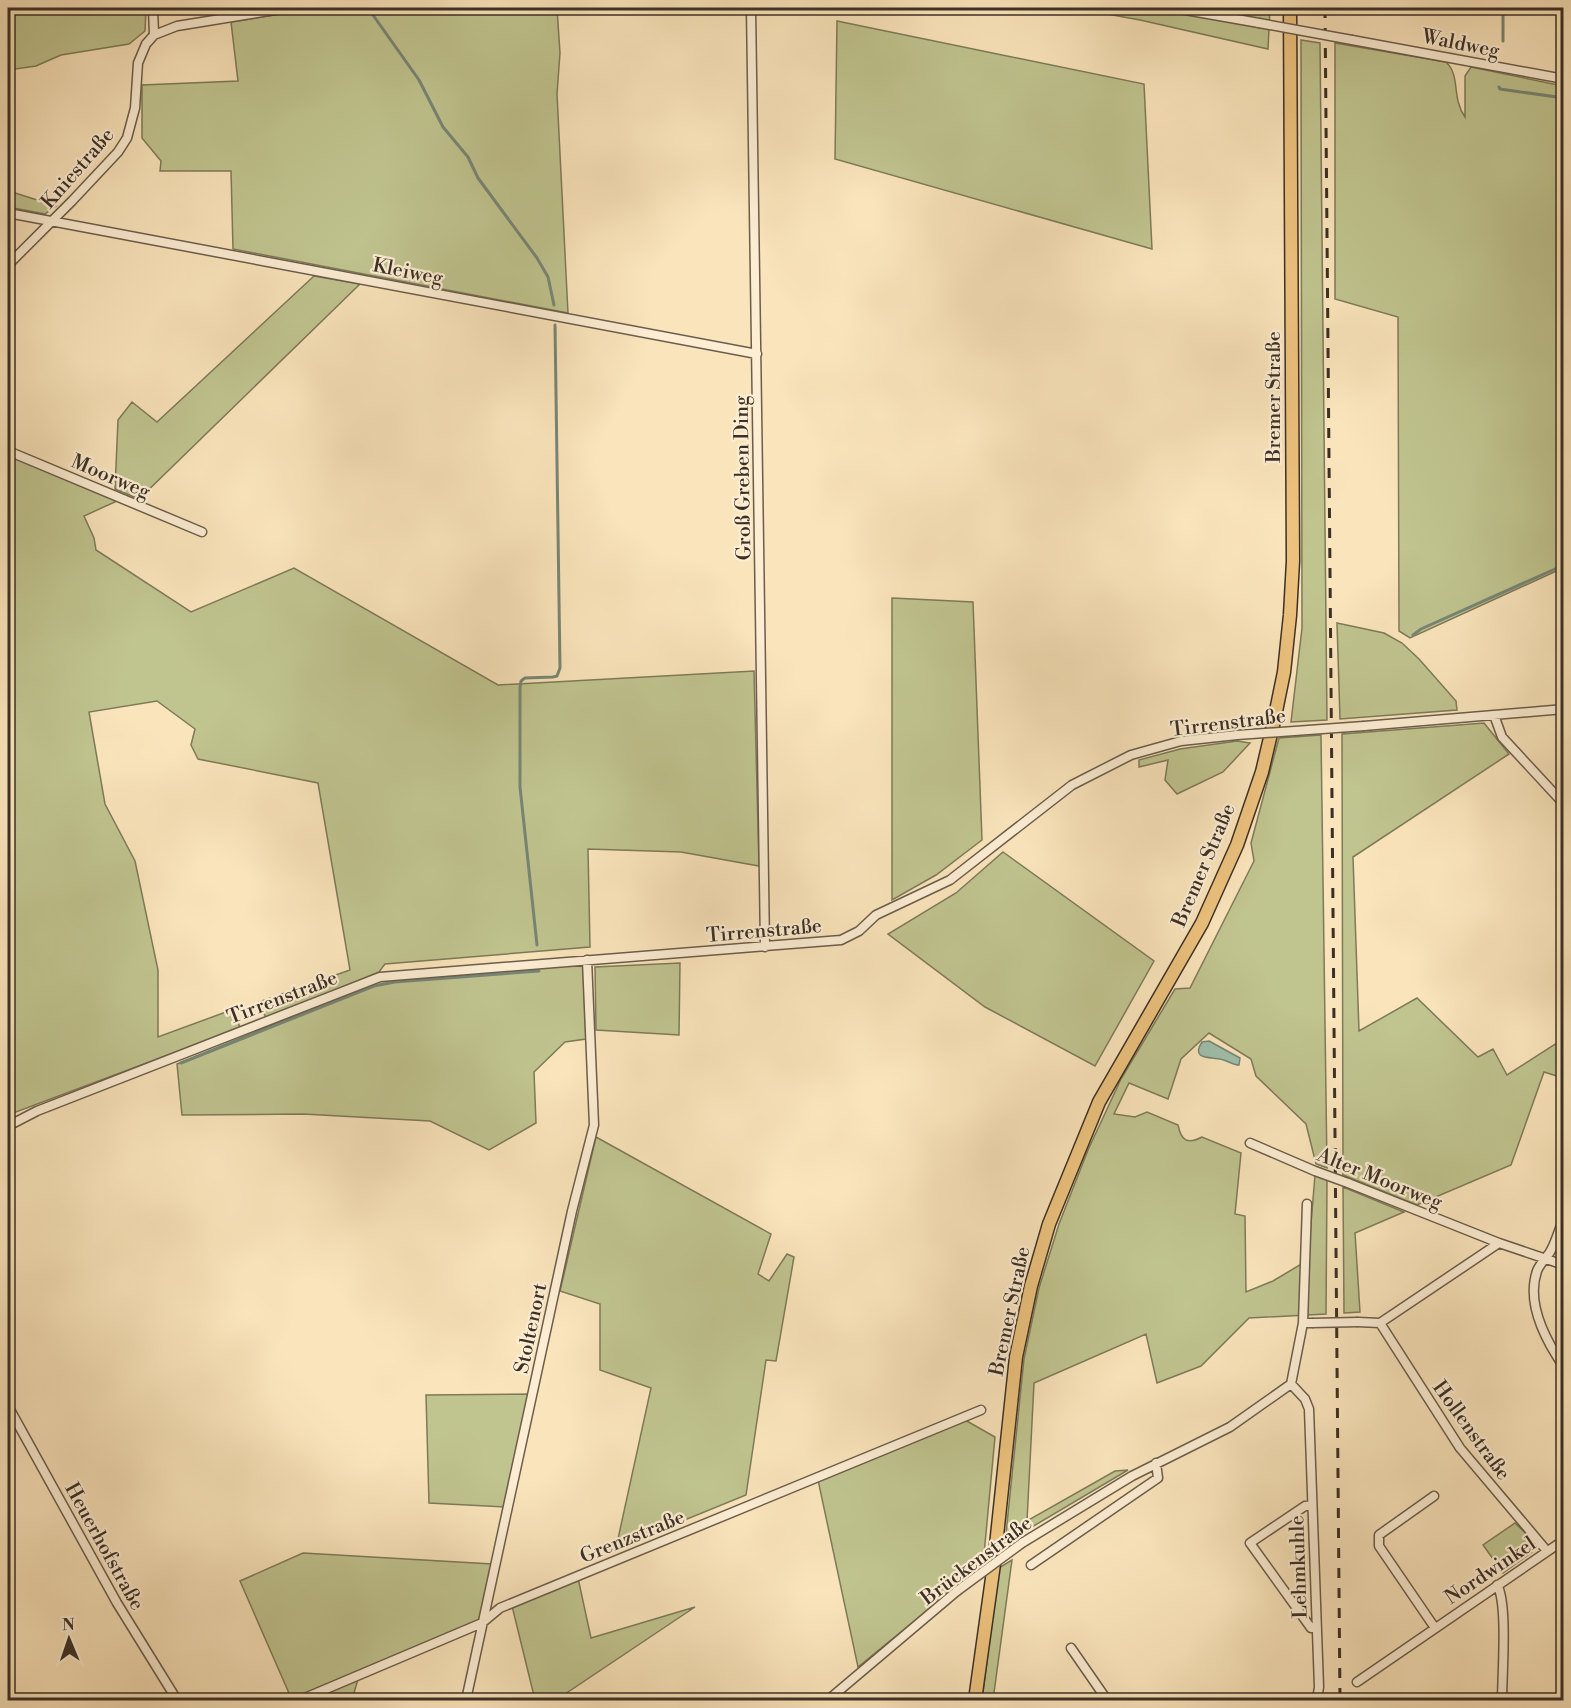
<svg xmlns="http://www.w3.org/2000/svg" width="1571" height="1708" font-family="'Libre Bodoni',serif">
  <rect width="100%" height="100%" fill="#fae4bb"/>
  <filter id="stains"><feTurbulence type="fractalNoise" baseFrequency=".00333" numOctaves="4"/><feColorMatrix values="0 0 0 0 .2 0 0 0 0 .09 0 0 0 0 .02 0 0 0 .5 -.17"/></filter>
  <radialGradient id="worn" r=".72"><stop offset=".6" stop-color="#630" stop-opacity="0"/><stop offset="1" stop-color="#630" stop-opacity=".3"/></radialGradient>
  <path fill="#c0c48f" stroke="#7e7a5a" stroke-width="1.5" d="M8,8H146L145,31L129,44L61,55L36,66L8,70Z
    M316,8H557L560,53L557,94L568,313L233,249L231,171H160L161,161L142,138V85L238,81L231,22Z
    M1074,8H1270L1268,49L1140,20Z
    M837,21L1144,84L1152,249L835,159Z
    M1301,40L1320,43L1327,720L1291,722L1302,628Z
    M1335,43L1446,62C1461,76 1451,97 1465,117V76L1471,67L1563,86V568L1410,638L1399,631L1398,317L1335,299Z
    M8,191H9L56,206L45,214L8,207Z
    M314,276L360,284L139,499L115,489L118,420L132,402L157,422Z
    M8,453L117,501L84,516L94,538L96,550L191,612L294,568L498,685L754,671L759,866L681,852L588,849L590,947L385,964L379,972L266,1018L259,1002L350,970L318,783L198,759L191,745L195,729L157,701L89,712L105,804L135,861L158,970V1037L234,1009L240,1028L8,1115Z
    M892,598L973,602L982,840L936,875L892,900Z
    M1337,623L1384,633L1402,643L1419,659L1456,701L1457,710L1340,719Z
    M1484,723L1509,754L1353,857L1359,1031L1417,998L1478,1057L1493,1049L1507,1075L1563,1039V1078L1544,1072L1511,1165L1417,1205L1343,1175L1342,734Z
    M1321,735L1327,1168L1316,1164L1306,1124L1256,1076L1251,1059L1209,1033L1181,1059L1168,1099L1129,1083L1114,1114L1135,1117L1147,1112L1178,1125C1181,1140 1187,1145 1202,1137L1241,1153L1235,1214L1245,1216L1246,1292L1273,1281L1308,1260L1315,1175L1327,1180L1326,1314L1249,1318L1201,1366L1157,1383L1146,1334L1034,1383L1027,1521L1115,1471L1128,1470L1005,1543L1024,1359L1039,1288L1059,1224L1088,1150L1121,1079L1175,989L1190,988L1254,861L1251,843L1279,738Z
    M1237,741L1250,743L1223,772L1177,794L1165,780L1168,760L1139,767V760L1180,749Z
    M1003,852L1154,961L1095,1066L985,1007L888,934L956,893Z
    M583,963L586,1039L565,1042L534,1072L536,1123L489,1150L430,1121L303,1114L182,1115L177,1064L380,981Z
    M680,963L679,1035L596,1030L595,967Z
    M596,1137L771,1234L758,1274L769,1281L787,1254L794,1257L776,1361L766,1360L746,1495L616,1548L651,1388L600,1370V1304L560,1291Z
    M1343,1187L1404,1212L1355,1233L1360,1312L1344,1313Z
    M531,1394L505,1507L429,1503L426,1395Z
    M965,1420L995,1437L983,1565L858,1667L818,1480Z
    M1515,1523C1523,1531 1537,1540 1532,1552L1503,1573L1483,1545Z
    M303,1553L492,1564L479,1621L292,1700L240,1581Z
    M1012,1560L993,1700H982L999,1568Z
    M578,1578L591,1638L695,1607L556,1700H535L512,1606Z
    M358,1679L352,1700H309Z"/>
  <path fill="#9fbfab" stroke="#778676" stroke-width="1.5" d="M1209,1041L1240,1058L1239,1065C1232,1065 1227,1060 1220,1059C1211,1057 1190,1060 1202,1042Z"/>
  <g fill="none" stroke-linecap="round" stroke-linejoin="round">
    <path stroke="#778676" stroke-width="3" d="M368,8L419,80L443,127L468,157L478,178L537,258L548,277L554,305
      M1503,41V8
      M1499,87L1500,89L1564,98
      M1413,635L1421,629L1564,565
      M537,945L520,787V688L521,681L525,678L553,677L557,676L560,668L555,325
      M181,1063L374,986L395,982L539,971"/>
    <g stroke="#6b5d4b" stroke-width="11">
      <path id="minor" d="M153,8L154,35
        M751,8L765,947
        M1174,8L1259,23
        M1352,40L1564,79
        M8,213L757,354
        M8,265L72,201L118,152L127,138L135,108L138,63L146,44L154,35L177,26L288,8
        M8,451L202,532
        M1494,715L1502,737L1564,804
        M1364,726L1564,709
        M8,1126L37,1111L380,977L841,940L859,931L876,915L950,880L1072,785L1131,755L1181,741L1237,735
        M1250,1143L1315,1171
        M1348,1183L1499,1243
        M1564,1218C1559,1229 1556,1242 1550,1252C1546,1258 1539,1265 1537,1271C1526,1303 1546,1341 1564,1367
        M1358,1322L1380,1323L1499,1243L1564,1265
        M1303,1323L1307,1204
        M1380,1323L1460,1448L1547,1551
        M1291,1384L1305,1399L1309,1409L1319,1687L1317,1700
        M8,1406L117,1603L177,1700
        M1434,1496L1379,1535V1546L1435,1628
        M1312,1505L1305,1506L1250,1543L1311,1628H1317
        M1022,1543L1132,1476L1230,1427L1291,1384L1303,1323H1312
        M1031,1565L1158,1478L1156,1463
        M1497,1585C1508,1602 1502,1677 1502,1700
        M1071,1648L1107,1700
        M1357,1682L1564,1540
        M300,1700L482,1623L500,1608L981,1410
        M466,1700L572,1211L594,1125L587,960
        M828,1700L957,1591"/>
    </g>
    <g stroke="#3b3026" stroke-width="15">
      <path id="primary" d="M975,1700L994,1564L1016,1357L1031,1286L1049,1224L1099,1102L1202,923L1237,845L1262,772L1274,721L1284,672L1290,615L1293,561L1290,8"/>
    </g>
    <use href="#minor" stroke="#fcedd3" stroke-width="8"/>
    <use href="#primary" stroke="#edc27e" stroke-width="12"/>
    <path stroke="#3b3026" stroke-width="3" stroke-dasharray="10 10" stroke-linecap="butt" d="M1325,8L1340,1700"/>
    <g stroke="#6b5d4b" stroke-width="11" stroke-linecap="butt">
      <path id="minor-bridge" d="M1259,23L1352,40
        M1237,735L1364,726
        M1315,1171L1348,1183
        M1312,1323L1358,1322
        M957,1591L1022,1543"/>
    </g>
    <use href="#minor-bridge" stroke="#fcedd3" stroke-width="8"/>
  </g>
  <g text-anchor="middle" stroke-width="4.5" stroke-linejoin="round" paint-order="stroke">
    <g font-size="20" fill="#3b3026" stroke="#fcedd3">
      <text transform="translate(1461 43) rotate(11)" y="7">Waldweg</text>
      <text transform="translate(77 168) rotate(-49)" y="7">Kniestraße</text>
      <text transform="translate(408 271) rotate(11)" y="7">Kleiweg</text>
      <text transform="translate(1273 397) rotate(-90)" y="7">Bremer Straße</text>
      <text transform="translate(111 476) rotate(23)" y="7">Moorweg</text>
      <text transform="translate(742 478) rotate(-91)" y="7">Groß Greben Ding</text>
      <text transform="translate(1228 722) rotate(-7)" y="7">Tirrenstraße</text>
      <text transform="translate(1203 865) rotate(-67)" y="7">Bremer Straße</text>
      <text transform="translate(764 930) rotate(-5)" y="7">Tirrenstraße</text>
      <text transform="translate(282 997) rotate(-21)" y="7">Tirrenstraße</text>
      <text transform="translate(1380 1178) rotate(22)" y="7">Alter Moorweg</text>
      <text transform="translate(1009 1311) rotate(-78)" y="7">Bremer Straße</text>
      <text transform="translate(530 1328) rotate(-78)" y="7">Stoltenort</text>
      <text transform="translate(1472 1430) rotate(54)" y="7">Hollenstraße</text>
      <text transform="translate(632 1536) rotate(-22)" y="7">Grenzstraße</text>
      <text transform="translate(105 1546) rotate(61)" y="7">Heuerhofstraße</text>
      <text transform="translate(976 1560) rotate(-37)" y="7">Brückenstraße</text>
      <text transform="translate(1298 1567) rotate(-92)" y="7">Lehmkuhle</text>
      <text transform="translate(1490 1570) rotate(-34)" y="7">Nordwinkel</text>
    </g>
  </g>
  <rect width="1571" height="1708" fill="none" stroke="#fae4bb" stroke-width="30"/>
  <rect x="9" y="9" width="1553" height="1690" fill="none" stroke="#3b3026" stroke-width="3"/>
  <rect x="15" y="15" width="1541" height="1678" fill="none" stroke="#3b3026" stroke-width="1.5"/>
  <g transform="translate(69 1639) rotate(358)" stroke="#fcedd3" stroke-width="4.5" paint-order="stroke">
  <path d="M0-4.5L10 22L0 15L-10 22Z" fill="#3b3026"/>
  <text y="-9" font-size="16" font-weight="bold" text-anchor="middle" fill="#3b3026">N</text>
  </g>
  <rect width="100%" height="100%" filter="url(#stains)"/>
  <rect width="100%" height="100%" fill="url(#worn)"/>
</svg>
